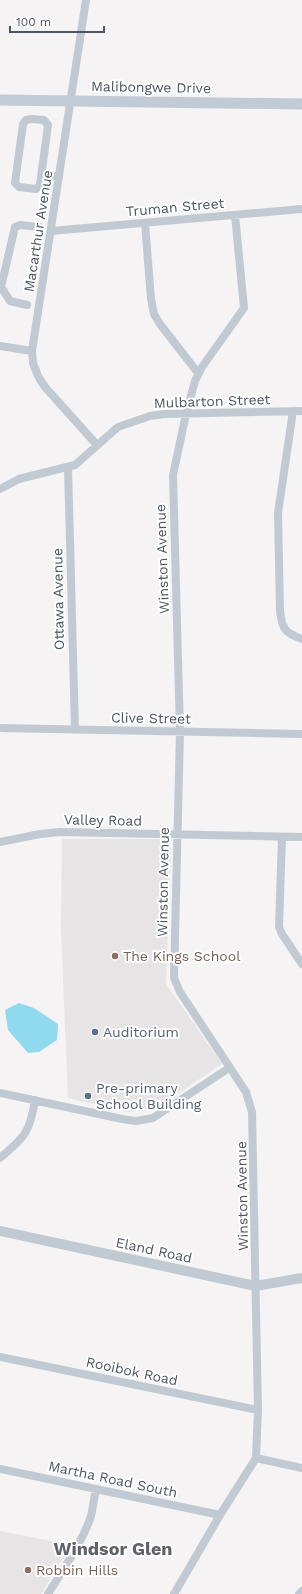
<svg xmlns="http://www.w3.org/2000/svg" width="302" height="1594" font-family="'Work Sans',sans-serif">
  <rect width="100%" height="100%" fill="#f5f3f3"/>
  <path fill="#e6e4e5" d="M62,839H163L171,846L166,984L222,1064L173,1097L143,1110L128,1112L68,1098L61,928Z
    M0,1531L71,1545L41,1594H0Z"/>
  <path fill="#90daee" d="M19,1003L34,1008L58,1024L57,1040L39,1052L28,1053L8,1030L5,1010Z"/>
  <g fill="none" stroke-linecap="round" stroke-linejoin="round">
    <path stroke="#c1cad2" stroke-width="8" d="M86,0L32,351L33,363L38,376L45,387L97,445
      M31,119L44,120L48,125L40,185L36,189L19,187L15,183L23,124L26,120Z
      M42,175L59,177
      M145,223L151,299L154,314L160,324L198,373
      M51,231L302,209
      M27,305L10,301L1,287L15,227L20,225L39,227
      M0,346L32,351
      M293,411L278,513L280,611C282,629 285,633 302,639
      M68,467L75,729
      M0,489L19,479L75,465L118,427L150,416L164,414L302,411
      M0,728L302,734
      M282,837L279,927L282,934L302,964
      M0,842L40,834L60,832L302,837
      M0,1093L122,1119L136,1121L153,1118L229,1068
      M0,1158C25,1137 30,1132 35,1100
      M0,1357L258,1410
      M256,1458L302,1468
      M0,1469L220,1515
      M48,1594C62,1571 83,1541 91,1516C93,1507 94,1498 96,1489
      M174,1594L220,1515L256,1458L258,1410L252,1112L246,1092L180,992L174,978L180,732L173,475L186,414L195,381L202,367L244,308L235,215
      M299,1594L302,1591"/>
    <path stroke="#c1cad2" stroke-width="10" d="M0,1231L256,1286L302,1278"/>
    <path stroke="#c1cbd6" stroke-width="11" d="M0,100L302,104"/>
  </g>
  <g fill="#8d6e63" stroke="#fff" stroke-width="1.5">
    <circle cx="115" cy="956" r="4"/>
    <circle cx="28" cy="1570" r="4"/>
  </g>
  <g fill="#5c6f8a" stroke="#fff" stroke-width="1.5">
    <circle cx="95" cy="1032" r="4"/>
    <circle cx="88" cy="1096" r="4"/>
  </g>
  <g text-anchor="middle" stroke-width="4" stroke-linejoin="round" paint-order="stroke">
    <g font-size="14" fill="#4a5661" stroke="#fff">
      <text transform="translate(151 87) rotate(1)" y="5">Malibongwe Drive</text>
      <text transform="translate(175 207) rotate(-5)" y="5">Truman Street</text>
      <text transform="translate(38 231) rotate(-81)" y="5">Macarthur Avenue</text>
      <text transform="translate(212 401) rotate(-2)" y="5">Mulbarton Street</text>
      <text transform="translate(162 559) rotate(-92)" y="5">Winston Avenue</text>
      <text transform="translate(58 599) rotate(-91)" y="5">Ottawa Avenue</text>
      <text transform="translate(151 718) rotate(1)" y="5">Clive Street</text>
      <text transform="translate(103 820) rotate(1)" y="5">Valley Road</text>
      <text transform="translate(163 882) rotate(-89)" y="5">Winston Avenue</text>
      <text transform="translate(242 1196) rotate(-91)" y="5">Winston Avenue</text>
      <text transform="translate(154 1250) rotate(12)" y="5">Eland Road</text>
      <text transform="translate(132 1371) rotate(12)" y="5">Rooibok Road</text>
      <text transform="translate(113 1479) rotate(12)" y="5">Martha Road South</text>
    </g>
    <g font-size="14" fill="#785e54" stroke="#fff" text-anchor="start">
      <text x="123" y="961">The Kings School</text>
      <text x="36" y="1575">Robbin Hills</text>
    </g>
    <g font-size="14" fill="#4e5e75" stroke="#fff" text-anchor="start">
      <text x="103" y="1037">Auditorium</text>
      <text x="96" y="1093">Pre-primary<tspan x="96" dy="16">School Building</tspan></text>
    </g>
    <g font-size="18" font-weight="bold" fill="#5f6368" stroke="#fff">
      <text x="113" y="1555">Windsor Glen</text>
    </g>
  </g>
  <path d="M10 26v6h94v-6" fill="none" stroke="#4a5661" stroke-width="2"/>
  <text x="16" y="26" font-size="12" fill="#4a5661" stroke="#ffffff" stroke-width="3" paint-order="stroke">100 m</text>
</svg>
